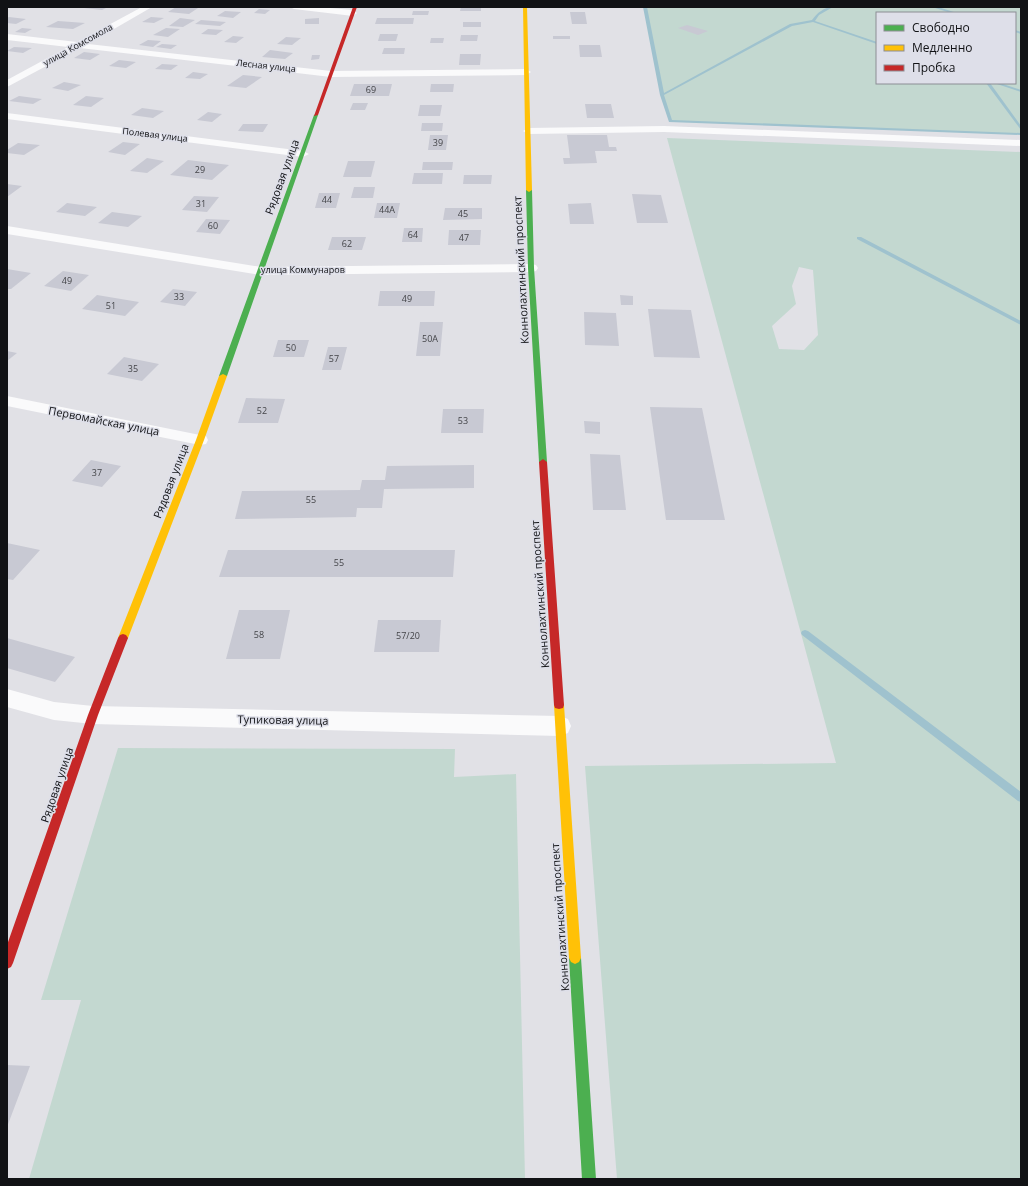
<svg xmlns="http://www.w3.org/2000/svg" width="1028" height="1186" font-family="'Open Sans',sans-serif">
  <rect width="100%" height="100%" fill="#e1e1e6"/>
  <path fill="#c3d8d0" fill-rule="evenodd" d="M645,7H1021V134L670,121L662,95ZM877,13H1015V83H877Z
    M667,138L1021,152V1179H617L585,766L836,763ZM799,267L813,270L818,335L804,350L779,349L772,326L796,304L792,286Z
    M118,748L455,749L454,777L516,774L525,1179H29L81,1000H41Z"/>
  <g fill="none" stroke-linecap="round" stroke-linejoin="round">
    <path fill="#9fc2ce" fill-rule="evenodd" d="M643,7H647L664,93L790,24L812,20C817,13 824,7 833,7L819,15L815,21L877,42V44L813,22L792,26L664,95L672,120L1021,133V135L669,122L660,95Z
      M932,7H938L957,13H951Z
      M1015,30L1021,32V34L1015,32Z
      M986,83H990L1021,126V130Z
      M994,83H1000L1021,90V92Z
      M857,237H861L1021,321V325L857,239Z
      M805,630L808,631L1021,792V802L1018,801L802,635L801,633L802,631Z"/>
  </g>
  <path fill="#c8c9d3" d="M86,7H108L102,10L84,8Z
    M176,7H190L198,8L189,14L168,12Z
    M461,7H481V11H460Z
    M259,9L270,10L265,14L254,13Z
    M225,11L241,12L233,18L217,16Z
    M413,11H429L428,15H412Z
    M570,12H585L587,24H572Z
    M9,17L26,19L16,24L7,23V18Z
    M151,17L164,18L154,23L142,22Z
    M180,18L195,20L183,27L169,26Z
    M319,18V24H305V19Z
    M377,18H414L413,24H375Z
    M201,20L226,22L220,26L195,24Z
    M58,21L85,23L73,29L46,27Z
    M463,22H481V27H463Z
    M687,25L708,31L698,35L678,28Z
    M22,28L32,29L25,33L15,32Z
    M166,28L180,29L168,37L153,35Z
    M208,29L223,30L216,35L201,34Z
    M380,34H398L396,41H378Z
    M461,35H478L477,41H460Z
    M233,36L244,37L236,43L224,42Z
    M553,36H570V39H553Z
    M286,37L301,38L292,45L277,44Z
    M431,38H444L443,43H430Z
    M148,40L161,41L153,47L139,45Z
    M162,44L177,45L171,49L156,47Z
    M579,45H600L602,57H580Z
    M14,47L32,48L23,53L7,51Z
    M384,48H405L404,54H382Z
    M270,50L293,53L285,59L262,57Z
    M84,52L100,54L90,60L74,58Z
    M460,54H481L480,65H459Z
    M312,55H320L319,59L311,60Z
    M119,60L136,62L126,68L109,66Z
    M162,64L178,65L171,70L155,69Z
    M193,72L208,74L200,79L185,78Z
    M243,75L262,77L246,88L227,86Z
    M64,82L81,85L68,91L52,88Z
    M354,84H392L389,96H350Z
    M431,84H454L453,92H430Z
    M19,96L42,99L33,104L9,101Z
    M86,96L104,98L91,107L73,105Z
    M353,103H368L365,110H350Z
    M585,104H611L614,118H587Z
    M420,105H442L440,116H418Z
    M142,108L164,111L153,118L131,115Z
    M208,112L222,114L212,122L197,120Z
    M422,123H443L442,131H421Z
    M243,124H268L263,132L238,131Z
    M430,135H448L446,150H428Z
    M567,135H607L609,147H616L617,151H595L597,163L564,164L563,158H570Z
    M123,142L140,144L125,155L108,152Z
    M18,143L40,145L24,155L7,153V150Z
    M147,158L164,161L147,173L130,171Z
    M188,160L229,165L212,180L170,175Z
    M348,161H375L371,177H343Z
    M423,162H453L452,170H422Z
    M414,173H443L442,184H412Z
    M464,175H492L491,184H463Z
    M7,184L22,186L7,197Z
    M354,187H375L373,198H351Z
    M319,193H340L336,208H315Z
    M632,194L661,195L668,223H637Z
    M194,196L219,197L207,212L182,210Z
    M67,203L97,207L85,216L56,212Z
    M377,203H400L397,218H374Z
    M591,203L594,224H570L568,204Z
    M445,208H482V219L443,220Z
    M112,212L142,216L128,227L98,223Z
    M206,219L230,220L220,234L196,232Z
    M404,228H423L422,242H402Z
    M449,230H481L480,245H448Z
    M332,237H366L362,250H328Z
    M7,269L31,273L11,289H7Z
    M63,271L89,275L71,291L44,286Z
    M173,289L197,292L185,306L160,302Z
    M380,291H435L434,306H378Z
    M97,295L139,302L125,316L82,309Z
    M620,295L633,296V305H621Z
    M648,309L691,310L700,358L654,357Z
    M584,312L616,313L619,346L585,345Z
    M420,322H443L440,356H416Z
    M278,340H309L304,357H273Z
    M328,347H347L341,370H322Z
    M7,351L17,353L7,361Z
    M124,357L159,364L142,381L107,374Z
    M246,398L285,399L278,423H238Z
    M650,407L702,408L725,520H666Z
    M443,409H484L483,433H441Z
    M584,421L600,422V434L585,433Z
    M590,454L620,455L626,510H593Z
    M91,460L121,466L102,487L72,481Z
    M474,465V488L384,489L382,508H357L356,517L235,519L242,491L360,490L362,480H385L387,466Z
    M7,543L40,550L13,580L7,579Z
    M228,550H455L453,577H219Z
    M239,610H290L280,659H226Z
    M378,620H441L439,652H374Z
    M7,638L75,657L55,682L7,668Z
    M7,1065L30,1066L7,1127Z"/>
  <g fill="none" stroke-linecap="round" stroke-linejoin="round">
    <path fill="#fafafb" fill-rule="evenodd" d="M142,7H152L88,44L331,71L526,69L531,72L526,75L331,77L80,48L7,87V80L68,47L7,40V34L77,42Z
      M290,7H319L353,10L357,13L353,16L294,9Z
      M7,113L303,151L309,154L303,157L7,119Z
      M664,126L1021,140V146L664,132L528,134L523,131L528,128Z
      M7,226L261,267L531,264L536,265L538,268L536,271L531,272L261,275L7,234Z
      M7,396L200,435L206,436L208,440L206,444L200,445L7,406Z
      M7,689L54,702L93,706L560,716L568,719L571,726L568,733L560,736L93,724L54,720L7,707Z"/>
    <path fill="#4caf50" fill-rule="evenodd" d="M316,114L318,115L227,376L223,378L219,376L314,115Z
      M529,188L532,190L534,268L547,462L543,465L539,462L528,268L526,190Z
      M575,952L579,954L581,958L596,1179H582L569,958L571,954Z"/>
    <path fill="#ffc107" fill-rule="evenodd" d="M523,7H527L532,190L529,192L526,190Z
      M223,374L227,376L204,440L128,638L126,641H120L118,638L196,440L219,376Z
      M559,701L563,702L564,705L581,958L579,962L575,964L571,962L569,958L554,705L555,702Z"/>
    <path fill="#c62828" fill-rule="evenodd" d="M353,7H357L318,115L314,116Z
      M543,459L547,462L564,705L563,708L559,709L555,708L554,705L539,462Z
      M123,634L126,635L128,638L98,715L13,963L11,967L7,969V945L88,715L118,638L120,635Z"/>
  </g>
  <g text-anchor="middle" stroke-width="3" stroke-linejoin="round" paint-order="stroke">
    <g font-size="9" fill="#111215" stroke="#dedfe9">
      <text transform="translate(78 45) rotate(-29)" y="3">улица Комсомола</text>
      <text transform="translate(266 66) rotate(6)" y="3">Лесная улица</text>
      <text transform="translate(155 135) rotate(7)" y="3">Полевая улица</text>
      <text x="303" y="273">улица Коммунаров</text>
    </g>
    <g font-size="9" fill="#434448">
      <text x="371" y="93">69</text>
      <text x="438" y="146">39</text>
      <text x="200" y="173">29</text>
      <text x="327" y="203">44</text>
      <text x="201" y="207">31</text>
      <text x="387" y="213">44А</text>
      <text x="463" y="217">45</text>
      <text x="213" y="229">60</text>
      <text x="413" y="238">64</text>
      <text x="464" y="241">47</text>
      <text x="347" y="247">62</text>
      <text x="67" y="284">49</text>
      <text x="179" y="300">33</text>
      <text x="407" y="302">49</text>
      <text x="111" y="309">51</text>
      <text x="430" y="342">50А</text>
      <text x="291" y="351">50</text>
      <text x="334" y="362">57</text>
      <text x="133" y="372">35</text>
      <text x="262" y="414">52</text>
      <text x="463" y="424">53</text>
      <text x="97" y="476">37</text>
      <text x="311" y="503">55</text>
      <text x="339" y="566">55</text>
      <text x="259" y="638">58</text>
      <text x="408" y="639">57/20</text>
    </g>
    <g font-size="11" fill="#111215" stroke="#dedfe9">
      <text transform="translate(282 177) rotate(-70)" y="4">Рядовая улица</text>
      <text transform="translate(521 270) rotate(-93)" y="4">Коннолахтинский проспект</text>
      <text transform="translate(104 421) rotate(11)" y="4">Первомайская улица</text>
      <text transform="translate(171 481) rotate(-69)" y="4">Рядовая улица</text>
      <text transform="translate(540 594) rotate(-94)" y="4">Коннолахтинский проспект</text>
      <text transform="translate(283 720) rotate(1)" y="4">Тупиковая улица</text>
      <text transform="translate(57 785) rotate(-71)" y="4">Рядовая улица</text>
      <text transform="translate(560 917) rotate(-94)" y="4">Коннолахтинский проспект</text>
    </g>
  </g>
  <rect width="1028" height="1186" fill="none" stroke="#111215" stroke-width="16"/>
  <rect x="876" y="12" width="140" height="72" fill="#dedfe9" stroke="#8c8d94"/>
  <rect x="884" y="25" width="20" height="6" fill="#4caf50" stroke="#8c8d94"/>
  <text x="912" y="32" font-size="12" fill="#111215">Свободно</text>
  <rect x="884" y="45" width="20" height="6" fill="#ffc107" stroke="#8c8d94"/>
  <text x="912" y="52" font-size="12" fill="#111215">Медленно</text>
  <rect x="884" y="65" width="20" height="6" fill="#c62828" stroke="#8c8d94"/>
  <text x="912" y="72" font-size="12" fill="#111215">Пробка</text>
</svg>
